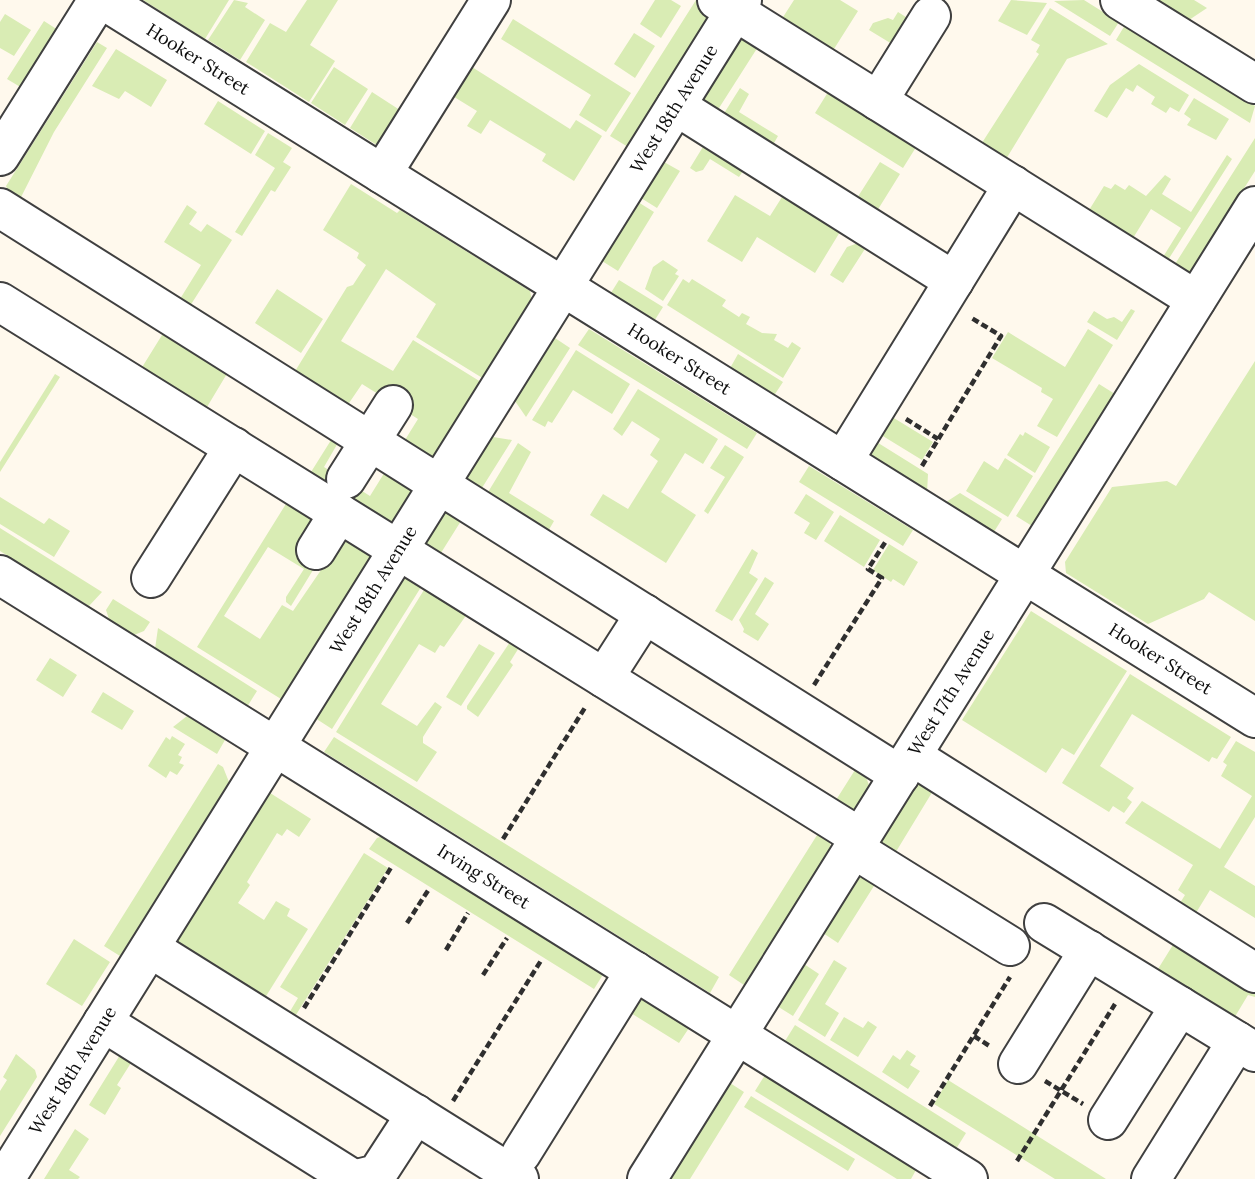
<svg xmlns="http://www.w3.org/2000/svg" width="1255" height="1179" font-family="Lora,serif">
  <rect width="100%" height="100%" fill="#fff9ed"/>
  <path fill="#d9ecb4" d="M143,0H229L205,39Z
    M234,0L248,3L245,7L265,20L240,60L208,40Z
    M307,0H338L310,45L335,61L309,102L246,62L270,23L286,32Z
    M655,0H671L681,6L661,38L640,24Z
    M696,0H703L712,12L628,147L610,136Z
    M794,0H840L858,11L827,60L776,28Z
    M1011,0L1047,3L1027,35L998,21Z
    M1084,0L1119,22L1110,36L1054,1Z
    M1158,0H1194L1207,8L1189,20Z
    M1050,8L1108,44L1067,59L1003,164L978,149L1039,54L1036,52L1040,45L1031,40Z
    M898,12L909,19L892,44L869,30L873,23L888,18L893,20Z
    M5,14L31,30L14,56L0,48V22Z
    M513,19L631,93L606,132L579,115L591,95L501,39Z
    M44,21L58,30L22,88L7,79Z
    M1125,25L1255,106L1250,123L1116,40Z
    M634,33L655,46L635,78L614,64Z
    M743,36L763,39L712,119L701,103Z
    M97,42L107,48L54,132L16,207L6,186Z
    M116,49L167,80L151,107L125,91L119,99L92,86Z
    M464,62L570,129L576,120L602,136L574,181L542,161L546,154L490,120L481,134L467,126L477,111L446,92Z
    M1139,64L1189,95L1179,112L1170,107L1166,113L1151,104L1155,97L1137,85L1133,92L1126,88L1107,118L1094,111L1110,85Z
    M334,67L368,89L345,125L311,103Z
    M740,88L749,94L739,112L778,136L766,157L716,126Z
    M830,89L918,144L903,168L815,113Z
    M372,92L406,114L383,149L350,128Z
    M1194,98L1229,119L1216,140L1187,125L1191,119L1184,114Z
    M218,101L265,131L251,154L204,124Z
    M268,133L292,148L283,162L291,167L275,192L271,190L242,236L235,232L275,168L255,155Z
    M709,137L749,162L739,177L710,159L703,170L696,172L690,168Z
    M1255,138V171L1185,282L1170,272Z
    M1227,155L1232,159L1168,260L1163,257L1181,228L1151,209L1130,243L1086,215L1104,186L1111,189L1115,184L1125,190L1129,185L1146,196L1165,175L1171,179L1162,194L1191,212Z
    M664,162L680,171L657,208L641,198Z
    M880,162L900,174L872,219L852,206Z
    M351,184L397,213L400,210L530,291L532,302L484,379L416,337L436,304L386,269L341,341L393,371L413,340L481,382L429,466L400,448L418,419L362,384L347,406L289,381L347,287L353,285L366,265L357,258L359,253L323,230Z
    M789,186L846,222L815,273L757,237L742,262L707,241L735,195L770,216Z
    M638,202L654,212L618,271L602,261Z
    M187,205L197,212L189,224L201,232L207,224L232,240L190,306L180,299L201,265L164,242Z
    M872,238L843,283L830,275L847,247Z
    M663,260L678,270L675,274L679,276L663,301L645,289L653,267Z
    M683,279L689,283L692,279L726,300L722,306L739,317L742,313L750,317L746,324L762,333L777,334L774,340L788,348L792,342L801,348L783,378L667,305Z
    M619,280L663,307L653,323L609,296Z
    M277,289L323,319L301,353L255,323Z
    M1131,309L1135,311L1117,340L1087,322L1094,311L1107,319L1114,317L1122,322Z
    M167,327L231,367L207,407L311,472L333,437L339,441L324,467L370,496L388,467L417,484L386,533L136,377Z
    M589,329L757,433L747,449L578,345Z
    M1088,329L1113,345L1057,437L1037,426L1053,399L1041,392L1042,388L992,358L1008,332L1065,367Z
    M555,338L570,348L526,417L515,401Z
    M576,350L630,384L612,414L573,390L552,423L548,421L545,427L532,420Z
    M738,354L783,382L773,397L729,370Z
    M1255,361V621L1209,592L1204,599L1148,624L1066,573L1065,562L1112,487L1167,481L1176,486Z
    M55,374L60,377L0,472V462Z
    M1099,384L1115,394L1032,526L1016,516Z
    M638,389L718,439L703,464L685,453L661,492L696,515L666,563L590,515L603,494L628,509L658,461L650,455L660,439L632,421L622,436L613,429Z
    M884,412L933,442L922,460L873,430Z
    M1025,432L1050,447L1035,473L1007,455L1020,434L1023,436Z
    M867,436L928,474L927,493L858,450Z
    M493,437L512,440L475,499L459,490Z
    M518,443L531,452L509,493L554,521L543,540L482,502Z
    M725,445L744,457L708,514L704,511L725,477L710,468Z
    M1005,458L1033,476L1008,517L966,491L984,461L998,470Z
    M809,466L913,530L903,546L799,482Z
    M960,493L1002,519L992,535L943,504Z
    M806,494L834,512L816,540L804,533L810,523L794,513Z
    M0,497L44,524L49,518L70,531L54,557L0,524Z
    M289,499L315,516L299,543L321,557L291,606L286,602V597L304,569L268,547L224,616L260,639L282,605L293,611L347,532L375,550L281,699L197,647Z
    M450,503L466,513L434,564L418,554Z
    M840,515L880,540L864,567L824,541Z
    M0,528L102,592L89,606L0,551Z
    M889,544L918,562L904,586L893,579L891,582L873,570Z
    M752,549L758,553L749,573L758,579L732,621L715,611Z
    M408,569L428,576L332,729L315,718Z
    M432,577L474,604L444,647L440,645L435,653L419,644L381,704L417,726L435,702L442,707L423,737V743L437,752L417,782L336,732Z
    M765,577L774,583L755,614L769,624L758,641L743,632L744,629L739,620Z
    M113,599L150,622L144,631L134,635L109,619L106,610Z
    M1031,611L1127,671L1074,755L1062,748L1046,773L962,720Z
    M158,628L257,691L247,707L155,649Z
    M516,633L525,638L510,662L513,665L478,717L467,709V706Z
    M479,644L495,653L461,706L446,697Z
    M50,658L77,675L63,697L36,680Z
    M1130,674L1231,737L1217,759L1212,757L1209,762L1132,714L1100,766L1134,788L1127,798L1132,802L1124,813L1113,806L1109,812L1062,783Z
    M103,692L134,711L122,730L91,712Z
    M187,716L225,740L217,754L173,727Z
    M172,736L185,744L178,755L182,757L179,763L184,765L177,775L170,771L166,778L148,766L166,737L170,740Z
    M334,737L719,977L710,993L324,752Z
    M1236,741L1255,752V817L1224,867L1255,886V918L1210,890L1191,921L1175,911L1185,895L1178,890L1193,865L1125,823L1142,801L1220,849L1252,796L1221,776L1227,765L1223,762Z
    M860,762L869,785L849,819L831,808Z
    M218,764L223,767L229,782L120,956L104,946Z
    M919,781H939L894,855L880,842Z
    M267,791L311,819L299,837L287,829L282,836L277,833L247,882L250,885L238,903L264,920L276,901L290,909L287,916L308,929L258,1009L174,941Z
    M824,824L831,847L744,985L729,975Z
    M383,836L604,973L594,989L369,849L377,838Z
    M364,853L388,868L289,1026L283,1023L298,998L280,987Z
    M858,878H879L838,943L823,933Z
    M1181,932L1255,977V997L1248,995L1233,1020L1153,977Z
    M74,939L110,962L82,1006L46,984Z
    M834,960L847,968L825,1004L839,1013L825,1037L798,1020Z
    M804,964L819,974L793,1016L777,1006Z
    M636,994L689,1028L679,1043L626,1010Z
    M844,1017L863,1028L868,1021L877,1027L858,1057L830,1040Z
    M795,1025L966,1133L956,1149L785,1041Z
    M907,1050L916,1056L910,1065L920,1071L908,1089L882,1072L893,1055L900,1060Z
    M16,1054L35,1070L37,1077L0,1136V1091L7,1080L3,1077Z
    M120,1055H136L117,1085L121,1088L105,1115L89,1105Z
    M765,1075L916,1170L911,1179H897L755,1091Z
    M948,1080L1106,1179H1055L934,1104Z
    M730,1083L744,1092L690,1179H670Z
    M751,1096L855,1159L848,1171L744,1107Z
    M75,1129L89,1139L69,1170L80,1177L78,1179H44Z"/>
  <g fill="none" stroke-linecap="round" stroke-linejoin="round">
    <g stroke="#404040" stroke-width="42">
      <g id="minor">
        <path id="s1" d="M103,0L1255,718"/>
        <path d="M717,0L1196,300"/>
        <path d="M1120,0L1255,84"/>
        <path d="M878,101L931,16"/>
        <path d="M676,106L954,281"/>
        <path d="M0,156L98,0"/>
        <path d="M382,174L491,0"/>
        <path d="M0,208L900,775"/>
        <path d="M0,302L861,838"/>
        <path d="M843,461L1013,185"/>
        <path d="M346,479L393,405"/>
        <path d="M316,550L339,513"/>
        <path id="s2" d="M0,575L968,1179"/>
        <path d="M151,578L234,447"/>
        <path d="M604,678L645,614"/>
        <path d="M912,756L1255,973"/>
        <path d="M854,849L1010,946"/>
        <path d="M1044,923L1255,1052"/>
        <path d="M150,948L519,1179"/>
        <path d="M103,1022L353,1179"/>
        <path d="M1018,1064L1089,950"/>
        <path d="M1108,1120L1180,1006"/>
        <path d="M521,1154L635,971"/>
        <path id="s3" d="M5,1179L742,0"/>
        <path d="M357,1179L377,1174L416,1114"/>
        <path id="s4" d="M647,1179L1255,206"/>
        <path d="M1151,1179L1237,1041"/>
      </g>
    </g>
    <path stroke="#2f2f2f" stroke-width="4.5" stroke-dasharray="7 3.5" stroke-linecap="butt" d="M906,419L938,439
      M922,466L1001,336L970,317
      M814,685L882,578L868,569L886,541
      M503,839L586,706
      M407,923L429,889
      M446,950L468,913
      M483,975L507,938
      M304,1008L392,866
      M974,1036L991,1047
      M1045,1081L1083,1104
      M453,1101L542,959
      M930,1106L1010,977
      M1017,1161L1115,1004"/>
    <use href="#minor" stroke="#fff" stroke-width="38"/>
  </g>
  <g text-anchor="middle" stroke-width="7" stroke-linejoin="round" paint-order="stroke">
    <g font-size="18" fill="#0d0d0d" stroke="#fff">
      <text dy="6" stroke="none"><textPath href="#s1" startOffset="112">Hooker Street</textPath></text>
      <text dy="6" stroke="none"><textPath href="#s3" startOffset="1262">West 18th Avenue</textPath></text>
      <text dy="6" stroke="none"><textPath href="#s1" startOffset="679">Hooker Street</textPath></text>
      <text dy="6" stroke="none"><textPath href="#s3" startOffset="695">West 18th Avenue</textPath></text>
      <text dy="6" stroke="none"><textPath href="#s1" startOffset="1246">Hooker Street</textPath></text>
      <text dy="6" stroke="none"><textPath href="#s4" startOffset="574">West 17th Avenue</textPath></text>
      <text dy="6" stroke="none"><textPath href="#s2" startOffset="570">Irving Street</textPath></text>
      <text dy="6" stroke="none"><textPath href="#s3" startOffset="128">West 18th Avenue</textPath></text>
    </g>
  </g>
</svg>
